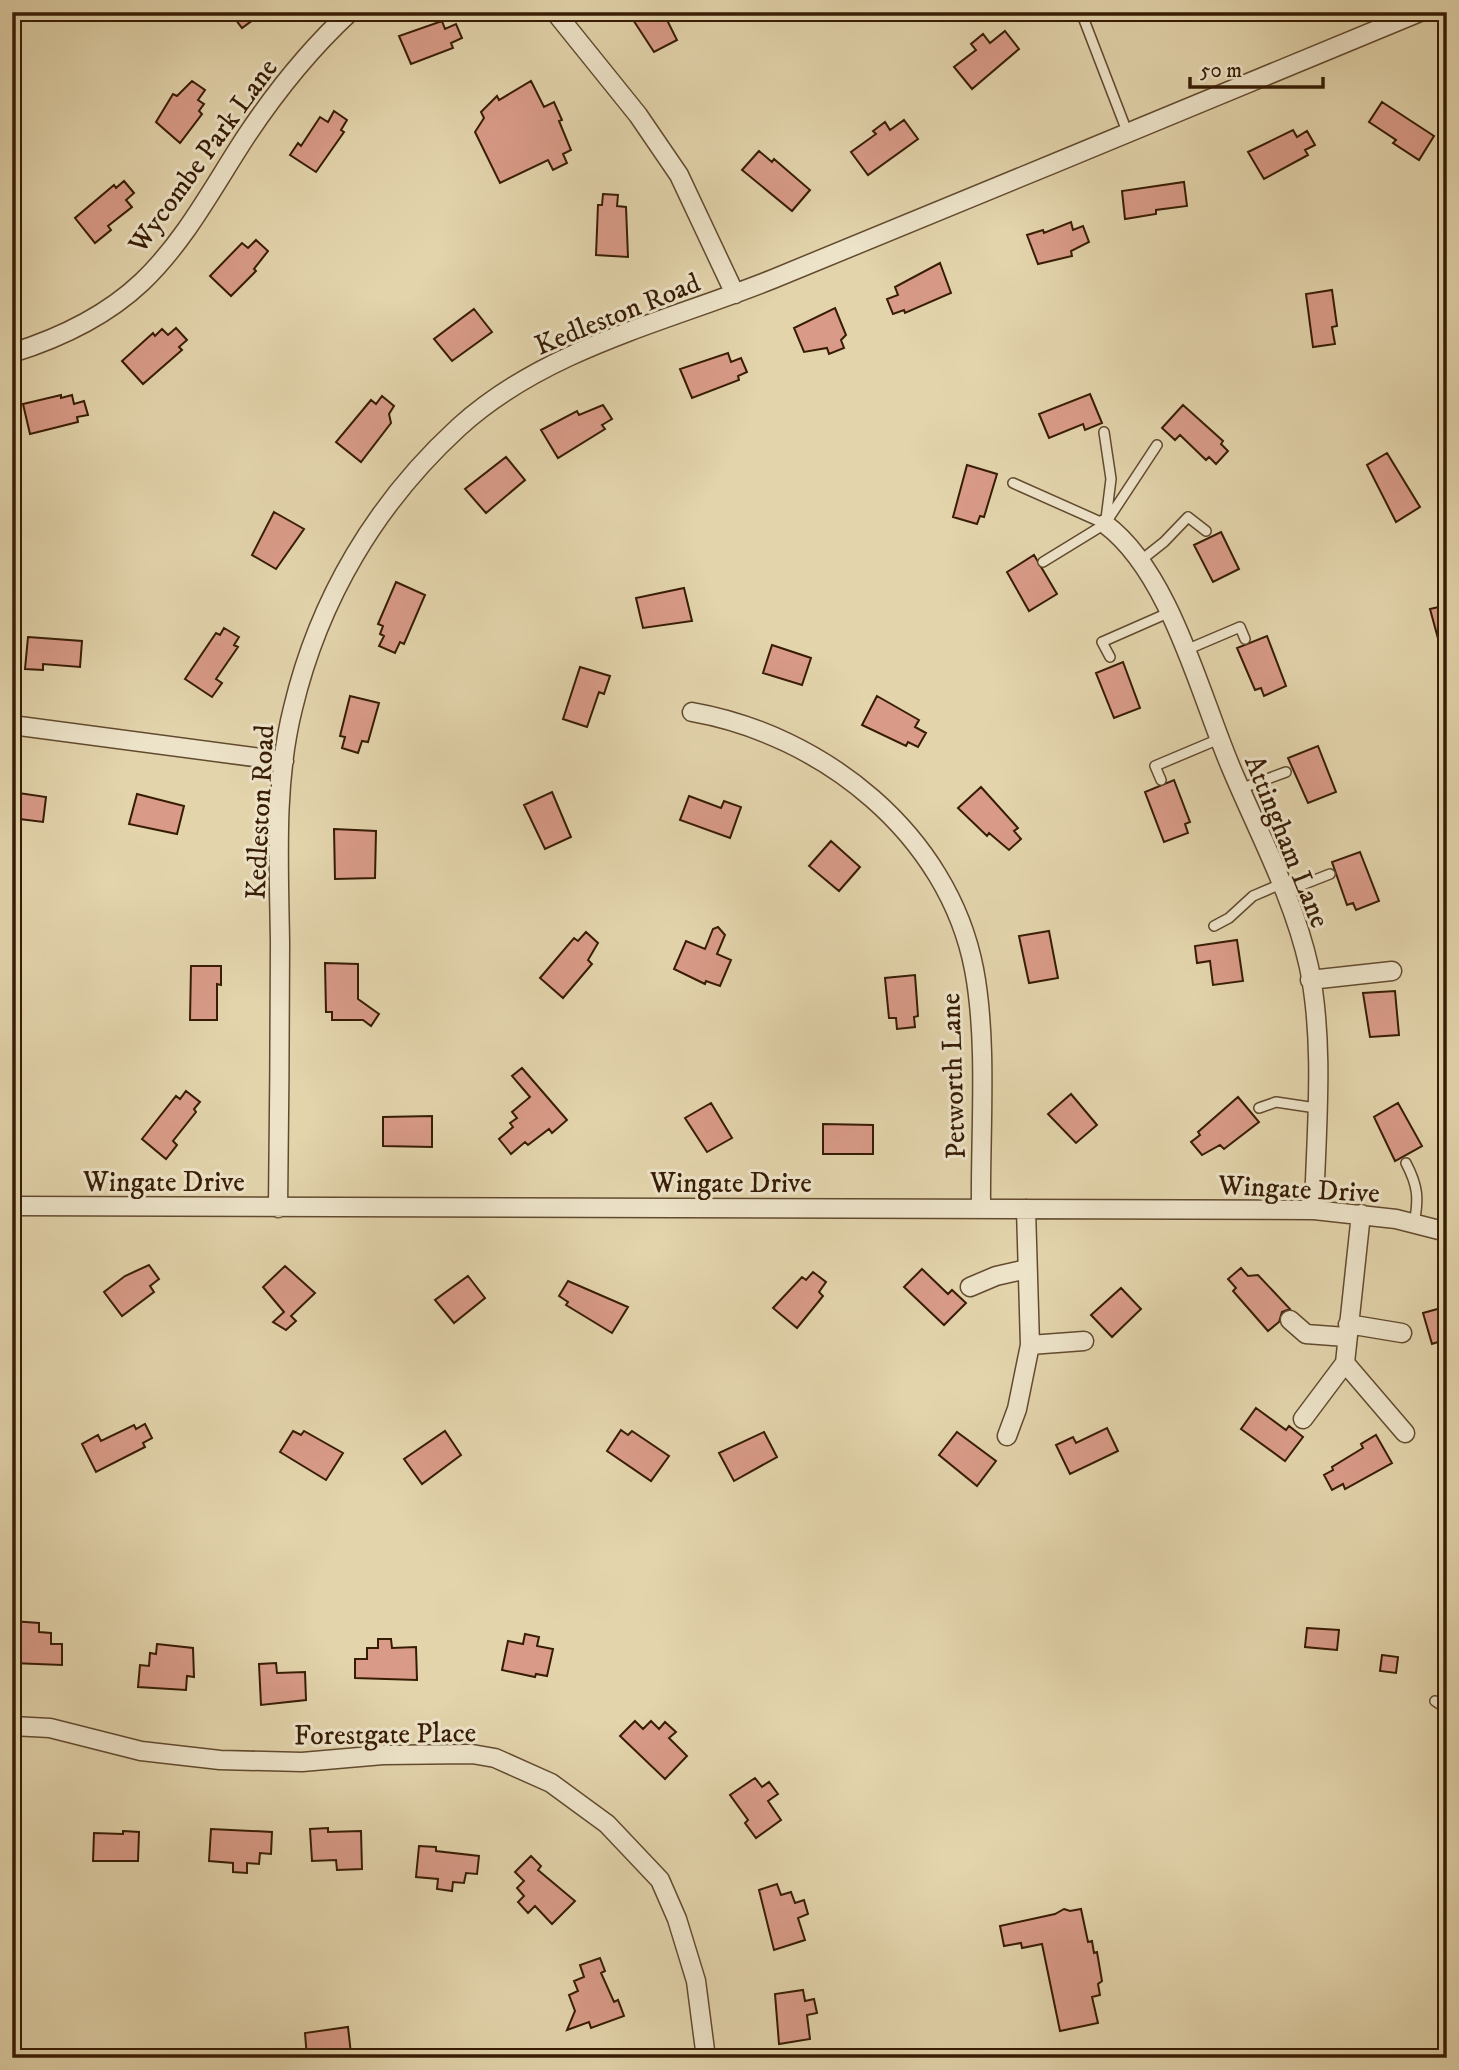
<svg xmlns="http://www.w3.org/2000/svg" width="1459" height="2070" font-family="'IM FELL DW Pica',serif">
  <rect width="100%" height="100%" fill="#e3d4ac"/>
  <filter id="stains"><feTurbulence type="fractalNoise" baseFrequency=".00286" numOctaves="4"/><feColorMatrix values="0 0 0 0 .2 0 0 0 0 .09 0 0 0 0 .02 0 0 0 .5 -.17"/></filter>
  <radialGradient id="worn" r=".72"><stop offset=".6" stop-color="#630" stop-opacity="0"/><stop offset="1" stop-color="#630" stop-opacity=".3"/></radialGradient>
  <path fill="#d99b88" stroke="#371c04" stroke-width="2" d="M230,12H264L242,28Z
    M628,12H663L677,40L654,52Z
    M442,21L445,29L456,24L462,38L451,43L453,48L411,64L399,36Z
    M1005,31L1019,49L972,89L954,67L976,50L971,44L983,34L990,43Z
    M192,81L205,90L198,100L204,104L199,111L202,114L180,143L156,122L173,94L177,96Z
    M531,81L544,107L554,102L562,120L559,121L571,150L563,154L567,163L553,170L548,160L500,183L475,132L484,118L481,112L497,96L499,100Z
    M1382,102L1434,136L1419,160L1393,143L1396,140L1369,122Z
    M334,111L347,120L341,130L344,132L316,172L290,155L298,143L301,146L320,117L328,122Z
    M904,120L918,139L868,175L851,152L876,134L873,131L885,122L890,130Z
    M1293,130L1297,137L1307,131L1315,145L1305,150L1308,155L1264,179L1248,152Z
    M759,151L772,162L774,159L810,190L792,211L742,170Z
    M124,181L134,193L126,200L132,207L108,226L111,230L95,243L75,218L114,185L116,188Z
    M1184,182L1187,206L1156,210V214L1125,219L1122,191Z
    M603,194L618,195L617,206L626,207L628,257L596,255L598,205H602Z
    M1071,222L1073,230L1083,226L1089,242L1071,251L1072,256L1038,264L1027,235L1043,230L1044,233Z
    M256,240L268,251L254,269L256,271L231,296L210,276L242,243L248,248Z
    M940,263L951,293L905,313L904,310L893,314L887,299L898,295L895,287Z
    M1332,290L1337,326L1332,327L1335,344L1313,347L1306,294Z
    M835,308L846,335L841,340L844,348L829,354L827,348L804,352L794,328Z
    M474,309L492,332L452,361L434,339Z
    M176,328L187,340L179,347L182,350L143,384L122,361L153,333L155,336L162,329L168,335Z
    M728,353L731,362L741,358L747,372L738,376L739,380L692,398L680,369Z
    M1090,394L1102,423L1085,430L1083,424L1049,438L1039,414Z
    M61,395V398L72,395L74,404L84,401L88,415L77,417L78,422L30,434L23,404Z
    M382,396L394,406L389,414L391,423L361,462L336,442L371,400L376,404Z
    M603,405L612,419L602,425L605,429L558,458L541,430L577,411L579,415Z
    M1183,405L1223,441L1221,444L1228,451L1216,464L1209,457L1206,460L1180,435L1175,440L1162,428Z
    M1387,453L1420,507L1396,522L1367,465Z
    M506,457L525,480L486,513L465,489Z
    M967,465L997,474L984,517L980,516L977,524L953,517Z
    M274,512L304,529L276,569L252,555Z
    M1221,532L1239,569L1213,582L1194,545Z
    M1034,555L1057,594L1029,611L1007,572Z
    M396,582L425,595L404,644L400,642L395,653L379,646L384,636L380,634L383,626L378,624Z
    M684,588L692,621L643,628L636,598Z
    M1447,605V652L1442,653L1430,609Z
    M224,628L239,637L234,645L238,647L216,679L222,683L212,697L185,679L216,633L220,635Z
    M1267,636L1286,686L1264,696L1261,688L1255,690L1237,648Z
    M28,637L82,641L80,667L43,664V670L25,669Z
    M772,645L811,658L802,685L763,673Z
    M1123,662L1140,708L1114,718L1096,673Z
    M580,667L610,676L604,694L599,692L587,727L563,719Z
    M350,696L379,703L368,742L362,741L358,753L342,748L345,737L340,736Z
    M877,696L919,720L915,727L926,733L918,747L908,742L906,746L862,725Z
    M1318,746L1336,792L1308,803L1288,758Z
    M1174,780L1190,822L1185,824L1188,833L1164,842L1145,792Z
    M981,787L1018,828L1014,831L1021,839L1009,850L989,833L987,836L958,808Z
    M12,792L46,797L43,822L12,818Z
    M552,792L571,837L545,849L524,805Z
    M137,794L184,806L177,834L129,824Z
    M689,796L721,808L724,801L741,807L730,838L680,820Z
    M334,829L376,831L375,878L335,879Z
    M831,841L860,867L839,891L809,866Z
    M1360,852L1379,901L1356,910L1353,903L1347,905L1332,862Z
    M718,927L725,935L717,954L731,960L720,986L706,981L705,984L674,969L686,941L705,949L713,929Z
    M1049,931L1058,978L1029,983L1019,936Z
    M586,932L598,943L588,960L592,964L563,998L540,978L574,938L578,941Z
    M1237,940L1243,981L1213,985L1210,961L1197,963L1195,946Z
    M325,963L358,964V999L379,1014L371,1026L363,1020H332V1012H326Z
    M191,966H221V985L217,984V1020H190Z
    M915,975L918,1016L914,1017L915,1027L897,1029L896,1018H889L885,978Z
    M1395,991L1399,1035L1370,1037L1363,993Z
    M522,1068L567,1120L552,1133L549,1129L528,1145L525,1142L511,1154L499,1139L513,1127L510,1123L517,1118L512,1112L530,1097L512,1076Z
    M186,1091L200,1102L194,1109L196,1112L173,1141L177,1145L166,1159L142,1139L176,1096L180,1099Z
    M1071,1094L1097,1125L1076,1143L1048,1114Z
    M1238,1097L1259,1122L1224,1149L1220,1145L1202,1155L1191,1142L1200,1135L1198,1132Z
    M711,1103L732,1138L707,1152L685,1118Z
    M1398,1103L1422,1146L1395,1161L1374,1117Z
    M432,1116V1147L383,1146V1117Z
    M823,1124L873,1125V1154H823Z
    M149,1265L159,1279L150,1286L154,1292L122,1316L104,1292L125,1276Z
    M285,1266L315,1293L291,1316L296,1321L286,1330L273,1322L284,1312L263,1287Z
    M1241,1268L1248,1276L1258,1275L1290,1309L1282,1312L1279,1322L1268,1331L1233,1291L1236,1288L1228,1279Z
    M922,1269L948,1294L952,1290L966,1303L944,1325L904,1287Z
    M813,1272L826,1282L819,1292L823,1296L797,1328L773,1308L802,1277L806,1280Z
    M468,1276L485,1298L454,1323L435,1300Z
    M568,1281L628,1307L612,1333L566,1305L568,1302L559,1296Z
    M1121,1288L1141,1309L1112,1337L1091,1315Z
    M1441,1308L1442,1314L1447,1312V1339L1432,1344L1423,1313Z
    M1256,1408L1286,1430L1289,1426L1303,1437L1285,1461L1241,1429Z
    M145,1424L152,1438L143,1443L145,1447L96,1472L82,1444L98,1435L101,1441L134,1425L136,1429Z
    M1107,1428L1118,1451L1070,1474L1056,1445L1073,1437L1076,1443Z
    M621,1430L628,1435L632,1431L669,1456L651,1481L607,1451Z
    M293,1431L301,1435L304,1431L343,1453L326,1480L280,1452Z
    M445,1431L461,1455L422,1484L404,1459Z
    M764,1432L777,1457L734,1481L719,1453Z
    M957,1432L996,1461L977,1486L939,1455Z
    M1376,1435L1392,1463L1345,1489L1343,1484L1332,1490L1324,1475L1333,1470L1332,1467L1363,1448L1361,1444Z
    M12,1621L39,1623V1632L51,1633V1644H62V1665L12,1663Z
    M1307,1628L1339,1630L1337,1650L1305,1647Z
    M525,1634L539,1637L537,1646L553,1649L547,1676L536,1674L535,1677L502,1670L508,1641L523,1644Z
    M378,1639H391L392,1648L416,1647L417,1680L355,1678V1659H367V1648H378Z
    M157,1644L193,1648L194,1677L187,1676L186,1690L138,1687L140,1665L149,1666L150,1653L156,1654Z
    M1382,1655L1398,1657L1396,1673L1380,1671Z
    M276,1663L277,1673L305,1672L306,1700L261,1705L259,1664Z
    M635,1721L643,1729L651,1721L659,1729L665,1722L676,1732L669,1738L687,1756L665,1779L620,1736Z
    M755,1778L762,1787L769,1782L778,1794L768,1801L781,1820L756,1838L745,1823L748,1820L730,1795Z
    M328,1828V1832L361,1831L362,1869L337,1870L336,1860L312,1861L310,1829Z
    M211,1829L272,1832L271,1854L260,1853L259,1864L247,1863V1873L233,1872V1863L209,1861Z
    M123,1831L139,1832L138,1861H93L94,1833L123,1834Z
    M419,1846L436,1847V1851L479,1856L477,1874L466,1873L464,1883L453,1882L452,1891L437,1889L438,1879L416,1877Z
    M531,1856L541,1866L538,1870L575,1901L552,1924L535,1906L528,1913L518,1902L524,1896L517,1888L524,1881L515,1872Z
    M777,1884L781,1895L791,1892L795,1903L804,1900L808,1914L798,1918L805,1940L774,1950L759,1890Z
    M1064,1909L1070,1911L1081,1909L1088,1942L1092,1941L1094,1953L1097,1952L1102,1981L1098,1984L1100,1995L1092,1997L1098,2023L1060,2031L1042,1944L1022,1948L1021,1943L1004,1946L1000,1926L1055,1914Z
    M600,1958L605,1971L601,1973L614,2002L618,2000L624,2016L591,2028L589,2022L567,2030L575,2011L569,1995L578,1991L574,1981L584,1977L580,1965Z
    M803,1990L805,2001L814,1999L817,2013L807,2015L810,2039L779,2044L775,1994Z
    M348,2027L351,2054L307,2058L305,2033Z"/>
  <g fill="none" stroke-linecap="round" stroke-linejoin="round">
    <g stroke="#624a2e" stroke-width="12">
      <path id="service" d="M1081,12L1128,134
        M1104,432L1111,479L1106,519
        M1013,483L1105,524
        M1140,561L1164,542L1188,517L1206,531
        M1043,562L1105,524L1157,445
        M1186,650L1240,627L1245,639
        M1110,657L1102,642L1168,613
        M1161,780L1155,766L1219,739
        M1240,789L1286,772
        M1284,892L1330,874
        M1214,926L1229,918L1253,896L1281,884
        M1259,1108L1276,1102L1316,1108
        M1406,1163C1418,1186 1419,1198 1414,1224
        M1435,1701L1447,1709"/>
    </g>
    <g stroke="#624a2e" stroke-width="21">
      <path id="minor" d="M555,12L638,115L679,175L735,294
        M12,353C60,338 105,317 142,282C186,240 214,185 247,135C277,90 310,49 350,12
        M1105,524C1171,573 1200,696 1232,770C1259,834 1294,899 1309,967C1325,1045 1316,1131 1314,1210
        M692,712C823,735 948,834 974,969C988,1042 980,1134 981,1209
        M12,725L284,761
        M1310,980L1392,971
        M12,1206L1314,1210L1396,1219L1447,1232
        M278,1208C279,1120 280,1031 280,943C279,866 274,783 293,708C319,599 376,503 459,427C546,348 666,322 773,279C989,190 1204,102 1420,12
        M970,1287L996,1276L1027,1269
        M1290,1320L1306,1334L1346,1337
        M1348,1324L1402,1333
        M1030,1345L1084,1341
        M1345,1363L1405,1433
        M1303,1419L1345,1363L1361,1214
        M1007,1436L1017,1409L1030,1345L1026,1209
        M12,1726L50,1728L141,1751L220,1760L302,1762L383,1755L472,1754L495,1758L551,1783L607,1824L660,1880L677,1919L696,1981L706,2058"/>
    </g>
    <use href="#service" stroke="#ede3c9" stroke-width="9"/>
    <use href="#minor" stroke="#ede3c9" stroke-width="18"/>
  </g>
  <g text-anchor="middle" stroke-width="6" stroke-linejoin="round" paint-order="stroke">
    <g font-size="28" fill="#371c04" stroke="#ede3c9">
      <text transform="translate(202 155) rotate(-54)" y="10">Wycombe Park Lane</text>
      <text transform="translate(617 313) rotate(-22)" y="10">Kedleston Road</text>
      <text transform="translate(259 812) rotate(-87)" y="10">Kedleston Road</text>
      <text transform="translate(1288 841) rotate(68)" y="10">Attingham Lane</text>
      <text transform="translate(952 1076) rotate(-92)" y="10">Petworth Lane</text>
      <text x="164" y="1191">Wingate Drive</text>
      <text x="731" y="1192">Wingate Drive</text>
      <text transform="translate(1299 1188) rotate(3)" y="10">Wingate Drive</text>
      <text transform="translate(385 1733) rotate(-1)" y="10">Forestgate Place</text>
    </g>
  </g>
  <rect width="1459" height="2070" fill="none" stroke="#e3d4ac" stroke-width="42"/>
  <rect x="14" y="14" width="1431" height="2042" fill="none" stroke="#371c04" stroke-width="3.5"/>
  <rect x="21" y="21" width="1417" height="2028" fill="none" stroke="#371c04" stroke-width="2"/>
  <path d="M1190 77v10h133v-10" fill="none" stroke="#371c04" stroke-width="3.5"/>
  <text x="1200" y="77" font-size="21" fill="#371c04" stroke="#ede3c9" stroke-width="5" paint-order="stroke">50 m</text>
  <rect width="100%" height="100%" filter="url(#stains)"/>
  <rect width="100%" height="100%" fill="url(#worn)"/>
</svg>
